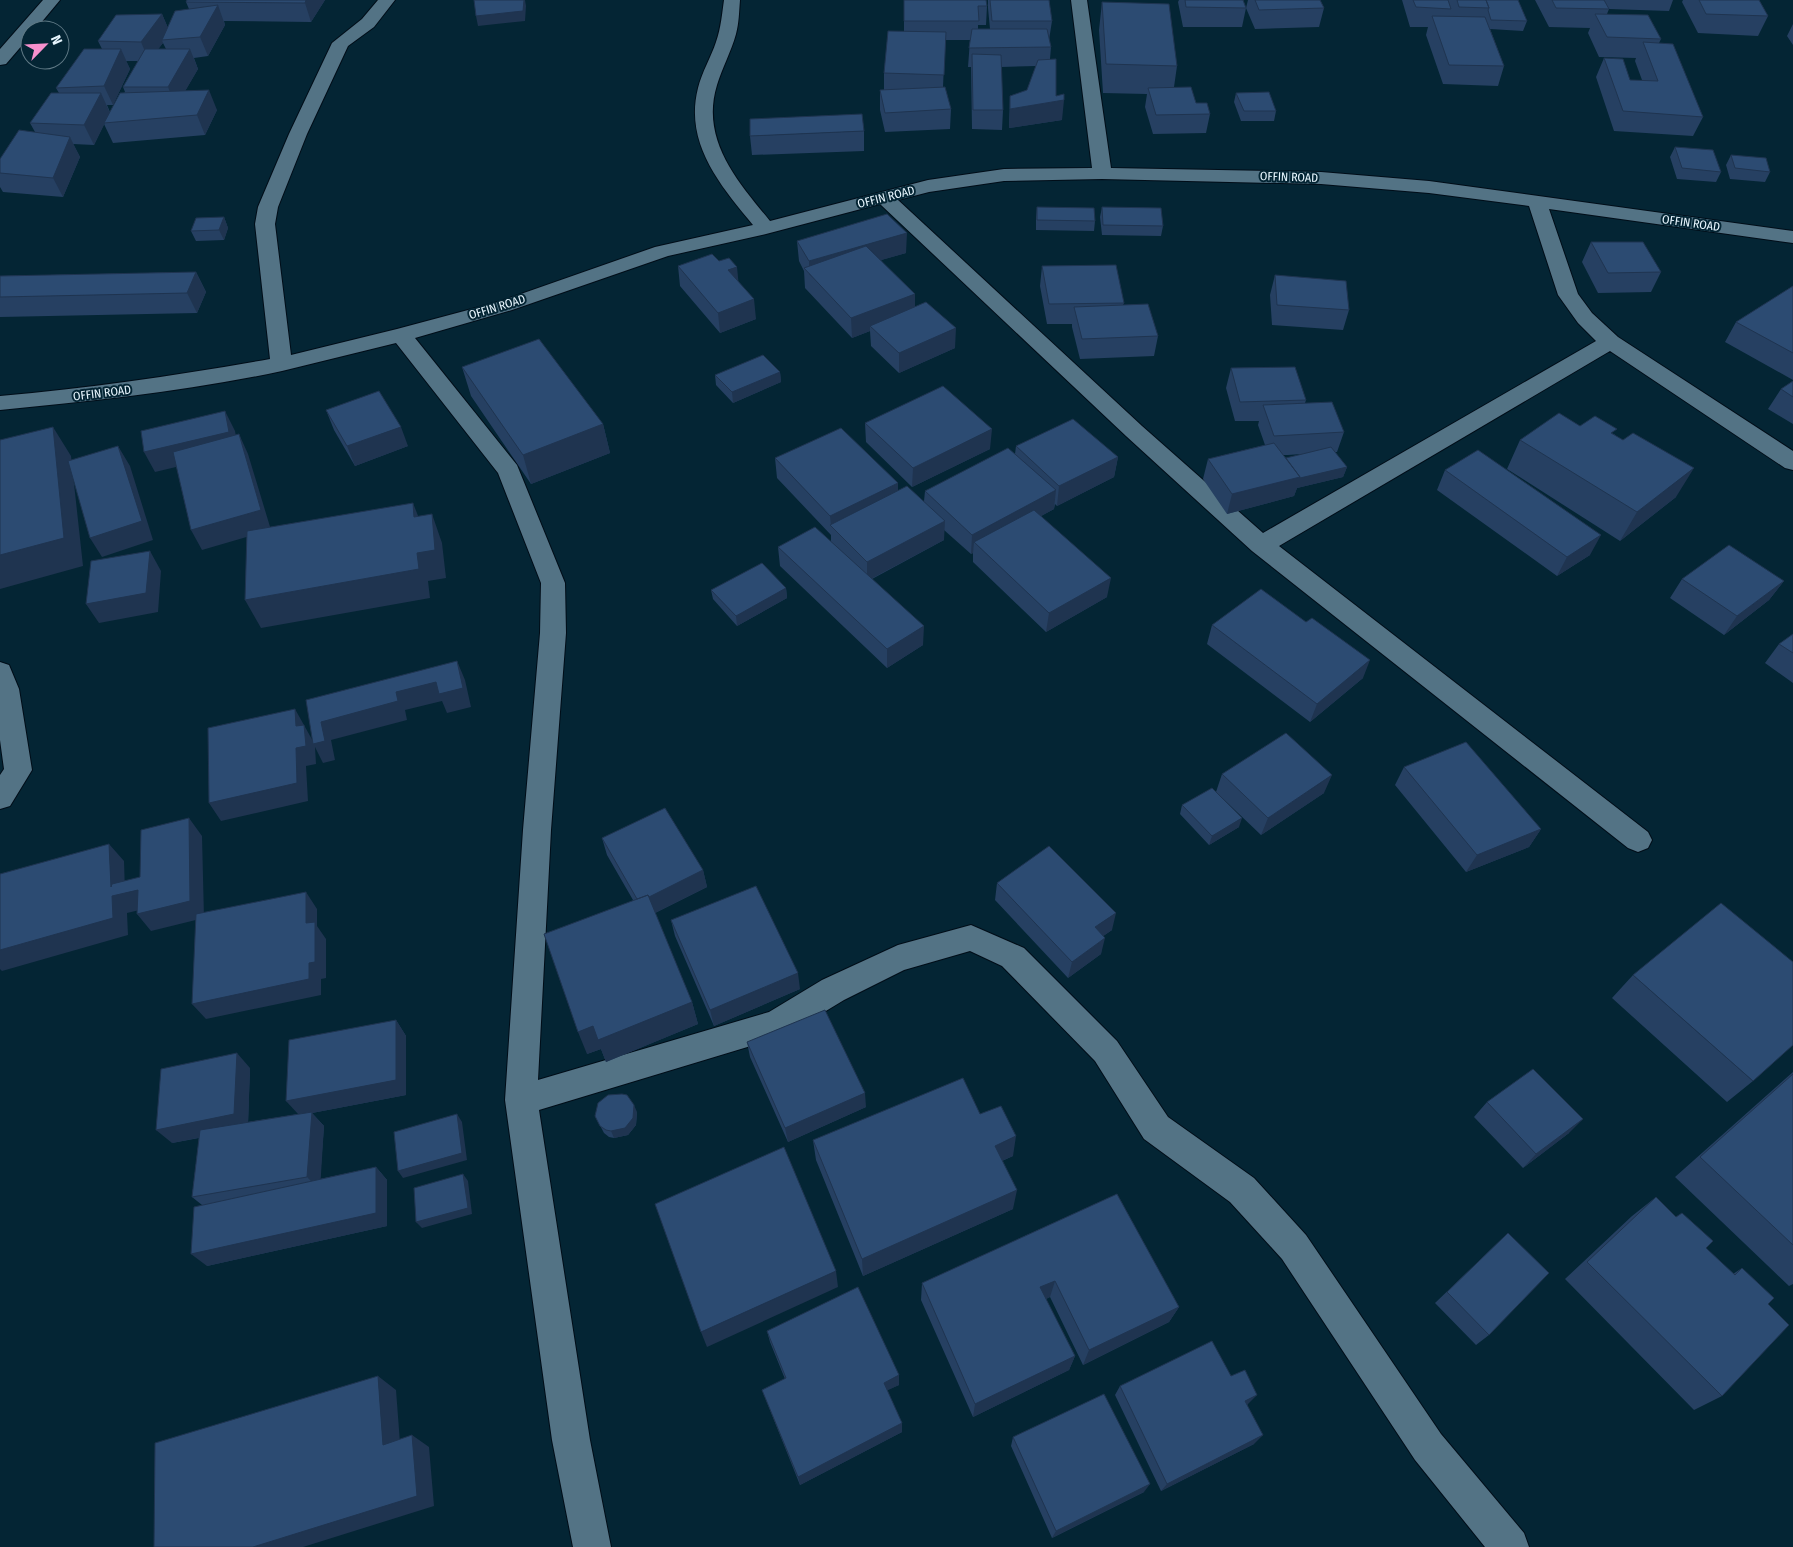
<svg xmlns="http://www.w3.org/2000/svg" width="1793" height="1547" font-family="'Fira Sans Condensed',sans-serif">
  <rect width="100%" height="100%" fill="#042534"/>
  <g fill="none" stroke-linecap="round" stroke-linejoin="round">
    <g stroke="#000d18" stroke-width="2">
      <path id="minor" d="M43,0H60L35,30H30V36L6,64L0,65V49Z
        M378,0H395L374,27L348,46L307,134L278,207L275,224L291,355L397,329L498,302L655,247L753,225C720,185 684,143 698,88C702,72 711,57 716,42C721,28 722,14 724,0H740C739,12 739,23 736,34C731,52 722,68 717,85C700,140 738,182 770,221L928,180L1004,169L1092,168L1071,0H1087L1111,168L1321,172L1429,181L1793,231V243L1549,209L1578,294L1592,313L1618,337L1793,451V470L1785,468L1610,351L1279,546L1648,832L1652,840L1648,848L1638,852L1628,848L1252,551L1126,436L880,204L766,234L668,256L512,310L415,338L517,465L565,583L566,633L551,830L538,1080L769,1012L822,980L898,945L971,925L1024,948L1117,1041L1168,1117L1254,1178L1306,1235L1441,1434L1524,1533L1529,1547H1485L1415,1460L1282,1259L1230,1202L1144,1139L1095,1061L1002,966L970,951L904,970L844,1000L788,1034L777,1038L539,1110L590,1440L611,1547H573L552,1440L505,1100L523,830L540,633L541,583L498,473L396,343C358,352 320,362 282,371C189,391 94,401 0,410V396C91,388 180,375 270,359L255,224L258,207L289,134L332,43L362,19ZM1102,179L1321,184L1429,193L1529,206L1558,295L1578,323L1596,341L1263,533L1142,426L898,200L929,192L1004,181Z
        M0,662L9,665L19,689L32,770L10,806L0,809V775L4,769L0,740Z"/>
    </g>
    <use href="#minor" fill="#537385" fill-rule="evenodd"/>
  </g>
  <path fill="#264062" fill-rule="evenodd" d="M325,0L311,22L224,21L225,25L208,56L194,58L198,69L185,91L217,110L205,135L113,143L104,124L94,145L73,144L80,157L63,197L3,192L0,187V159L35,132L30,123L59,93L56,88L102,49L98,41L162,14L168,28L189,9L186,2ZM163,43L166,49H158ZM126,61H138L123,87L125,92L110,112L107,105H113L130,69Z
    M904,0L987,6L986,25H978V29H990L988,8V0H1049L1052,21L1049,40L1051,47L1050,59L1056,96L1062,120L1009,128L1010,96L1027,90L1036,66L1001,67L1003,110L1002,130L972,129L971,67H968L970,40H945L943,87L951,109L950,129L885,132L880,110V90H884V73L904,32Z
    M1179,0H1243L1246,8L1242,27H1183L1178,2Z
    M1248,0H1320L1324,8L1319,27L1255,29L1246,8Z
    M1402,0H1518L1527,21L1523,31L1490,29L1504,66L1498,86L1443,84L1426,35L1428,27H1410Z
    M1535,0H1673L1669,11L1609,9L1607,14L1661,39L1659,43L1703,117L1693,136L1614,131L1596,77L1604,58L1630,80H1642L1635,61L1636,58L1599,57L1588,33L1590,28L1549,27Z
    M1683,0H1759L1768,16L1758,36L1698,33L1682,2Z
    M1102,2L1177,66L1174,87L1210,114L1206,133L1153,134L1145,107L1147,94L1103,93L1099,30Z
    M1793,24V45L1787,36Z
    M1236,93L1276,111L1274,121H1241L1234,102Z
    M864,131V151L752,155L750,136Z
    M1675,147L1721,172L1716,182L1677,179L1670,157Z
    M1731,155L1770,172L1765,182L1730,179L1726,165Z
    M1037,207L1095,221L1094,231L1036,230V217Z
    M1102,207L1163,226L1161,236L1102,235L1100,217Z
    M224,217L228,228L224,240L196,241L191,231Z
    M797,241L906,253L881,260L915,308L955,348L899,373L871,346L870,331L852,338L805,288L804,271L799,261Z
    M1591,242L1661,272L1651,292L1598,293L1582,262Z
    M678,266L738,282L756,319L720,333L680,286Z
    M1042,266L1124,303L1123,305L1158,336L1154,356L1080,359L1072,327V324H1047L1040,286Z
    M196,272L206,292L197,313L0,317V276Z
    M1275,275L1349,310L1343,330L1272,325L1270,295Z
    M1793,286V380L1725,342L1736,322Z
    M462,367L603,424L610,453L531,484L471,396Z
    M1231,368L1306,400L1305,403L1344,432L1337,452H1335L1347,467L1343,477L1297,488L1294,496L1227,514L1203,479L1208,459L1265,445L1258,425L1259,421H1235L1226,388ZM1302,454L1286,458L1283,455H1288Z
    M780,372L781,382L733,403L716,385L715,375Z
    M1793,381V424L1768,409L1781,389Z
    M326,410L408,446L355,466L334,430Z
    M865,423L990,449L912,487L866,442Z
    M1580,426L1614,434L1676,497L1620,541L1507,469L1520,440Z
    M1016,446L1118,457L1114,477L1057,506L1055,504L1054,509L1041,516L1107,597L1046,632L973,562V553L971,554L944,530V540L872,579L923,645L887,668L780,566L778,547L831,541V535L777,478L775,458L898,483V491L924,501L925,491L1015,454Z
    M1445,470L1590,555L1557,576L1437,490Z
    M1682,579L1784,581L1769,600L1724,635L1670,598Z
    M786,588L787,598L737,626L713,599L711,590Z
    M1212,625L1363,678L1310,722L1207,644Z
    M1793,634V683L1765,663L1779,644Z
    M1404,767L1541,829L1529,847L1466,872L1395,785Z
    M1222,774L1324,793L1261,835L1216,792L1239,827L1209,845L1180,814L1182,805L1216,792Z
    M602,838L703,870L707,887L655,913L692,1002L698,1024L606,1062L601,1049L587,1054L633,900L607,855Z
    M997,883L1112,930L1103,936L1101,954L1068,978L995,900Z
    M671,920L800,989L714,1026L675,936Z
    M1633,975L1753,1081L1727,1102L1612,998Z
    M396,1020L406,1036V1095L312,1113L324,1126L320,1179L376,1167L387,1180V1226L207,1266L202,1205L192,1197L199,1138L172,1143L250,1068L248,1122L299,1114Z
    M747,1042L866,1107L788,1142L750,1057Z
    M1793,1072V1284L1789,1286L1675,1177Z
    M1487,1102L1569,1133L1523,1168L1474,1117Z
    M637,1112L636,1125L628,1135L614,1138L609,1137L604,1133L595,1116Z
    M980,1114L1013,1156L1002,1161L1013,1209L863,1276L816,1160L813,1140Z
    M1117,1194L1179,1307L1169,1322L1083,1365L1050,1297L1046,1299L1075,1356L1069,1370L973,1417L921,1300L922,1283Z
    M1656,1197L1706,1248L1733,1274L1742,1268L1768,1304L1722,1396L1694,1410L1565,1279L1632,1216Z
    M1508,1233L1489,1335L1476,1345L1435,1303Z
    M767,1331L899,1385L887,1390L902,1423V1432L800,1485L762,1390L785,1379L770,1342Z
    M1231,1376L1248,1404L1247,1405L1254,1444L1161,1491L1115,1395L1120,1386Z
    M1013,1437L1144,1492L1052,1538L1011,1446Z"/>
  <path fill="#1f3450" d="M306,0H325L311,22L305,3Z
    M524,0H525L526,6L525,21L478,26L476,16Z
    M218,5L225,25L208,56L200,37Z
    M162,14L170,33L162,40L163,43L149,61L141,42Z
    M121,49L130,69L113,105L104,86Z
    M190,49L198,69L176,107L168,87Z
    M209,90L217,110L205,135L197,115Z
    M101,93L110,113L94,145L84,125Z
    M1064,100L1062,120L1009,128L1010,109Z
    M70,137L80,157L63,197L53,178Z
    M224,217L228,228L224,240L219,230Z
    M907,233L906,253L815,279L809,274V261Z
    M737,267L739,287L728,270Z
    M196,272L206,292L197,313L187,293Z
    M915,294V314L870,326V331L852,338L851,318Z
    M754,299L756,319L720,333L718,313Z
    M956,328L955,348L899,373V353Z
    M780,372L781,382L733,403L732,392Z
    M225,411L235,431L239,452L155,472L144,452Z
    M603,424L610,453L531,484L523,455Z
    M53,427L71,456L83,566L0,589V555Z
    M401,427L408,446L355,466L347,446Z
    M992,429L990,449L912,487L913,468Z
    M239,434L248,454L271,530L202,550L191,530Z
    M118,446L130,466L153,540L102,557L90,538Z
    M1118,457L1114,477L1057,506L1059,486Z
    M1347,467L1343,477L1297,488L1294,496L1227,514L1232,494L1300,477Z
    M1694,468L1676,497L1620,541L1637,512Z
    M898,483V503L831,526L830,516Z
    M1056,490L1054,509L981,549L974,542L973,553L971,554L972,535Z
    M413,503L424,531L414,517Z
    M432,514L442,543L446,578L428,581L430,598L261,628L245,600L417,553Z
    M945,521L944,540L867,581V562Z
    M1601,535L1590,555L1557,576L1567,557Z
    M150,551L161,571L158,612L99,623L86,604Z
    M1111,578L1107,597L1046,632L1049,613Z
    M1784,581L1769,600L1724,635L1737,616Z
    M786,588L787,598L737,626L736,616Z
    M924,626L923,645L887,668V649Z
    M1370,660L1363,678L1310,722L1317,704Z
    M457,661L465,680L471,707L447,713L442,701L405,710L407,720L331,740L335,760L323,763L315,747L316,764L306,766L308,801L221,821L209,803L296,748L295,709L314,743L321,722L396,692Z
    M1332,775L1324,793L1261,835L1268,818Z
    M189,818L202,836L204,918L151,931L137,914Z
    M1242,818L1239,827L1209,845L1212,836Z
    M1541,829L1529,847L1466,872L1477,855Z
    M109,844L124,861L125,893L138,890L152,907L127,913L128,935L2,971L0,969V949L111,887Z
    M703,870L707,887L643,919L639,902Z
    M306,892L317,909V926L326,939V978L321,979V995L206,1019L192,1004L306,923Z
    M1116,913L1112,930L1092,944L1095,927Z
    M1105,938L1101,954L1068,978L1072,962Z
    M798,973L800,989L714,1026L710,1010Z
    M692,1002L698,1024L606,1062L601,1049L587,1054L578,1032L593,1026Z
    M396,1020L406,1036V1095L312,1113L324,1126L320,1190L307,1177L299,1115L286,1101Z
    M237,1053L250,1068L248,1128L172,1143L156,1130Z
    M865,1093L866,1107L788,1142L785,1128Z
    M634,1105L637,1112L636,1125L628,1135L614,1138L611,1131Z
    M457,1114L462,1122L467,1160L403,1178L398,1171Z
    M1583,1119L1569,1133L1523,1168L1536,1154Z
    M1016,1136L1013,1156L992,1165L995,1146Z
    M376,1167L387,1180V1226L207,1266L191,1254Z
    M463,1174L468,1181L472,1214L422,1228L416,1222Z
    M1017,1190L1013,1209L863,1276L862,1259Z
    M836,1271L838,1287L707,1347L701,1332Z
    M1055,1281L1050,1297L1035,1304L1040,1287Z
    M1179,1307L1169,1322L1083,1365L1089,1350Z
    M1075,1356L1069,1370L973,1417L975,1404Z
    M899,1375V1385L884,1392V1383Z
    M378,1376L396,1390L401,1456L383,1445Z
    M1257,1395L1248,1404L1237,1410L1245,1401Z
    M902,1423V1432L800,1485L798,1477Z
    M412,1435L429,1447L434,1506L303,1547H253Z
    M1263,1435L1254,1444L1161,1491L1167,1484Z
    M1150,1484L1144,1492L1052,1538L1056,1531Z"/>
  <path fill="#2c4b72" stroke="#1f3450" d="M187,0H306L305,3L186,2Z
    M474,0H524L523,11L476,16Z
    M904,0H986L987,6H978L979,21H904Z
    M990,0H1049L1052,21H992Z
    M1185,0H1243L1246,8L1186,7Z
    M1255,0H1320L1324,8L1259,10Z
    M1413,0H1448L1451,9L1416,7Z
    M1457,0H1486L1489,8L1459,7Z
    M1486,0H1518L1527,21L1491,20L1488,10L1489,8Z
    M1552,0H1604L1609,9L1556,8Z
    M1699,0H1759L1768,16L1706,14Z
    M1102,2L1169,4L1177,66L1106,64Z
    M218,5L200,37L162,40L175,11Z
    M162,14L141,42L98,41L116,15Z
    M1595,14L1648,15L1661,39L1607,37Z
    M1432,16L1485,17L1504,66L1449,65Z
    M972,29H1047L1051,47L969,48Z
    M888,31L946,32L944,75L884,73Z
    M1643,42L1673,44L1703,117L1623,111L1604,58L1623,59L1630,80L1658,81Z
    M84,49H121L104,86L56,88Z
    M145,49H190L168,87H123Z
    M972,54L1001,55L1003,110H973Z
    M1056,59V96L1064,94V100L1010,109V96L1027,90L1038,60Z
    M945,87L951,109L885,113L880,90Z
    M1191,87L1196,103H1207L1210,114L1156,115L1148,88Z
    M209,90L197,115L104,123L120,93Z
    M1269,92L1276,111H1244L1236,93Z
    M51,93H101L84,125L30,123Z
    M862,114L864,131L750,136V119Z
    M19,130L70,137L53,178L0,173V159Z
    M1675,147L1713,150L1721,172L1682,168Z
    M1731,155L1766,158L1770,172L1735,168Z
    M1037,207L1094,208L1095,221L1037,220Z
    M1102,207L1161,208L1163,226L1103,225Z
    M887,214L907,233L809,261L797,241Z
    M224,217L219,230L191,231L196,218Z
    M1591,242H1643L1661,272L1608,273Z
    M866,246L915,294L851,318L804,268Z
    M712,254L719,261L729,258L737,267L728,270L754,299L718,313L678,266Z
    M1116,265L1124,303L1049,304L1042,266Z
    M196,272L187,293L0,297V276Z
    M1275,275L1346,281L1349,310L1277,305Z
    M1793,286V353L1736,322Z
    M926,302L956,328L899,353L870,326Z
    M1148,304L1158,336L1082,339L1074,307Z
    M539,339L603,424L523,455L462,367Z
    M763,355L780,372L732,392L715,375Z
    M1295,367L1306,400L1240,402L1231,368Z
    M1793,381V397L1781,389Z
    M943,386L992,429L913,468L865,423Z
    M379,391L401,427L347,446L326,410Z
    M1332,402L1344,432L1274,436L1263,405Z
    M225,411L229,432L144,452L141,431Z
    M1559,413L1580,426L1595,416L1617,429L1611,433L1623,440L1633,433L1694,468L1637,512L1520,440Z
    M1073,419L1118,457L1059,486L1016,446Z
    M53,427L64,538L0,555V440Z
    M841,428L898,483L830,516L775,458Z
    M239,434L261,510L191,530L173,452Z
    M1274,443L1300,477L1232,494L1208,459Z
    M118,446L142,521L90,538L68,461Z
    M1331,447L1347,467L1300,478V477L1286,458Z
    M1008,448L1056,490L972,535L925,491Z
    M1478,450L1601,535L1567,557L1445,470Z
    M907,486L945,521L867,562L830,525Z
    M413,503L414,517L432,514L435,550L417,553L419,569L245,600L247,531Z
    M1034,510L1111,578L1049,613L974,542Z
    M815,527L924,626L887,649L778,547Z
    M1729,545L1784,581L1737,616L1682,579Z
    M150,551L146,593L86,604L91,561Z
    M762,563L786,588L736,616L711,590Z
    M1261,589L1306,622L1312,618L1370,660L1317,704L1212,625Z
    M1793,634V653L1779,644Z
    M457,661L463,688L439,694L436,682L396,692L398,701L321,722L325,741L313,744L306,700Z
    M295,709L296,726L304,725L306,746L296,748L297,783L209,803L208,728Z
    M1286,733L1332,775L1268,818L1222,774Z
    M1466,742L1541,829L1477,855L1404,767Z
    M1212,788L1242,818L1212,836L1182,805Z
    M665,808L703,870L649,897L648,895L637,899L602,838Z
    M189,818L190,901L137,914L138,890L112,896L113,918L0,950V874L109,844L111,887L112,884L140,877L141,830Z
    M1049,846L1116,913L1095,927L1105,938L1072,962L997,883Z
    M756,886L798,973L710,1010L671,920Z
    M306,892V923L315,922V962L309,963V979L192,1004L196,914Z
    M648,895L692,1002L598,1040L593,1026L578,1032L544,934Z
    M1721,903L1793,962V1045L1753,1081L1633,975Z
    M825,1010L865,1093L785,1128L747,1042Z
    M396,1020V1080L286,1101L289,1040Z
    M237,1053L234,1114L156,1130L161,1069Z
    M1533,1069L1583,1119L1536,1154L1487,1102Z
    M1793,1074V1245L1700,1157Z
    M963,1078L980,1114L1001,1106L1016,1136L995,1146L1017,1190L862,1259L813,1140Z
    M622,1094L627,1095L634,1105L633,1118L625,1128L611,1131L606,1130L600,1126L595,1116L598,1103L608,1095Z
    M312,1112L307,1177L192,1197L200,1130Z
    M457,1114L462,1153L398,1171L394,1132Z
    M784,1147L836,1271L701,1332L655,1204Z
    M376,1167V1213L191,1254L194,1207Z
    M463,1174L468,1208L416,1222L414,1188Z
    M1117,1194L1179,1307L1089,1350L1055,1281L1040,1287L1075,1356L975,1404L922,1283Z
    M1656,1197L1676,1217L1682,1213L1713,1241L1706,1248L1735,1275L1742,1268L1774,1298L1768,1304L1789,1325L1722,1396L1587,1262Z
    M1508,1233L1549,1273L1489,1335L1447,1292Z
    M858,1287L899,1375L884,1383L902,1423L798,1477L762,1390L786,1378L767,1331Z
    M1212,1341L1231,1376L1245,1370L1257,1395L1245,1401L1263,1435L1167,1484L1120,1386Z
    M378,1376L383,1445L412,1435L417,1496L253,1547H154L155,1443Z
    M1104,1394L1150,1484L1056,1531L1013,1437Z"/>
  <g text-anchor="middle" stroke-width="4" stroke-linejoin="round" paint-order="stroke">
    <g font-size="12" fill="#e8f6fe" stroke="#042534">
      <text transform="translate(1289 177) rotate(2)" y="4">OFFIN ROAD</text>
      <text transform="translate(886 197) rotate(-14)" y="4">OFFIN ROAD</text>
      <text transform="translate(1691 223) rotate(8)" y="4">OFFIN ROAD</text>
      <text transform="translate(497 307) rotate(-17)" y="4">OFFIN ROAD</text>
      <text transform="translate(102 393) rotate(-7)" y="4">OFFIN ROAD</text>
    </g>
  </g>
  <g transform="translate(45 45) rotate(66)"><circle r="24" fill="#042534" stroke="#5f7985"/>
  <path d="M0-4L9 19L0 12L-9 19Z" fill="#f790cd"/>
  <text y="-8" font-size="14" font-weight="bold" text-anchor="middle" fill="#e8f6fe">N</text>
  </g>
</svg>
